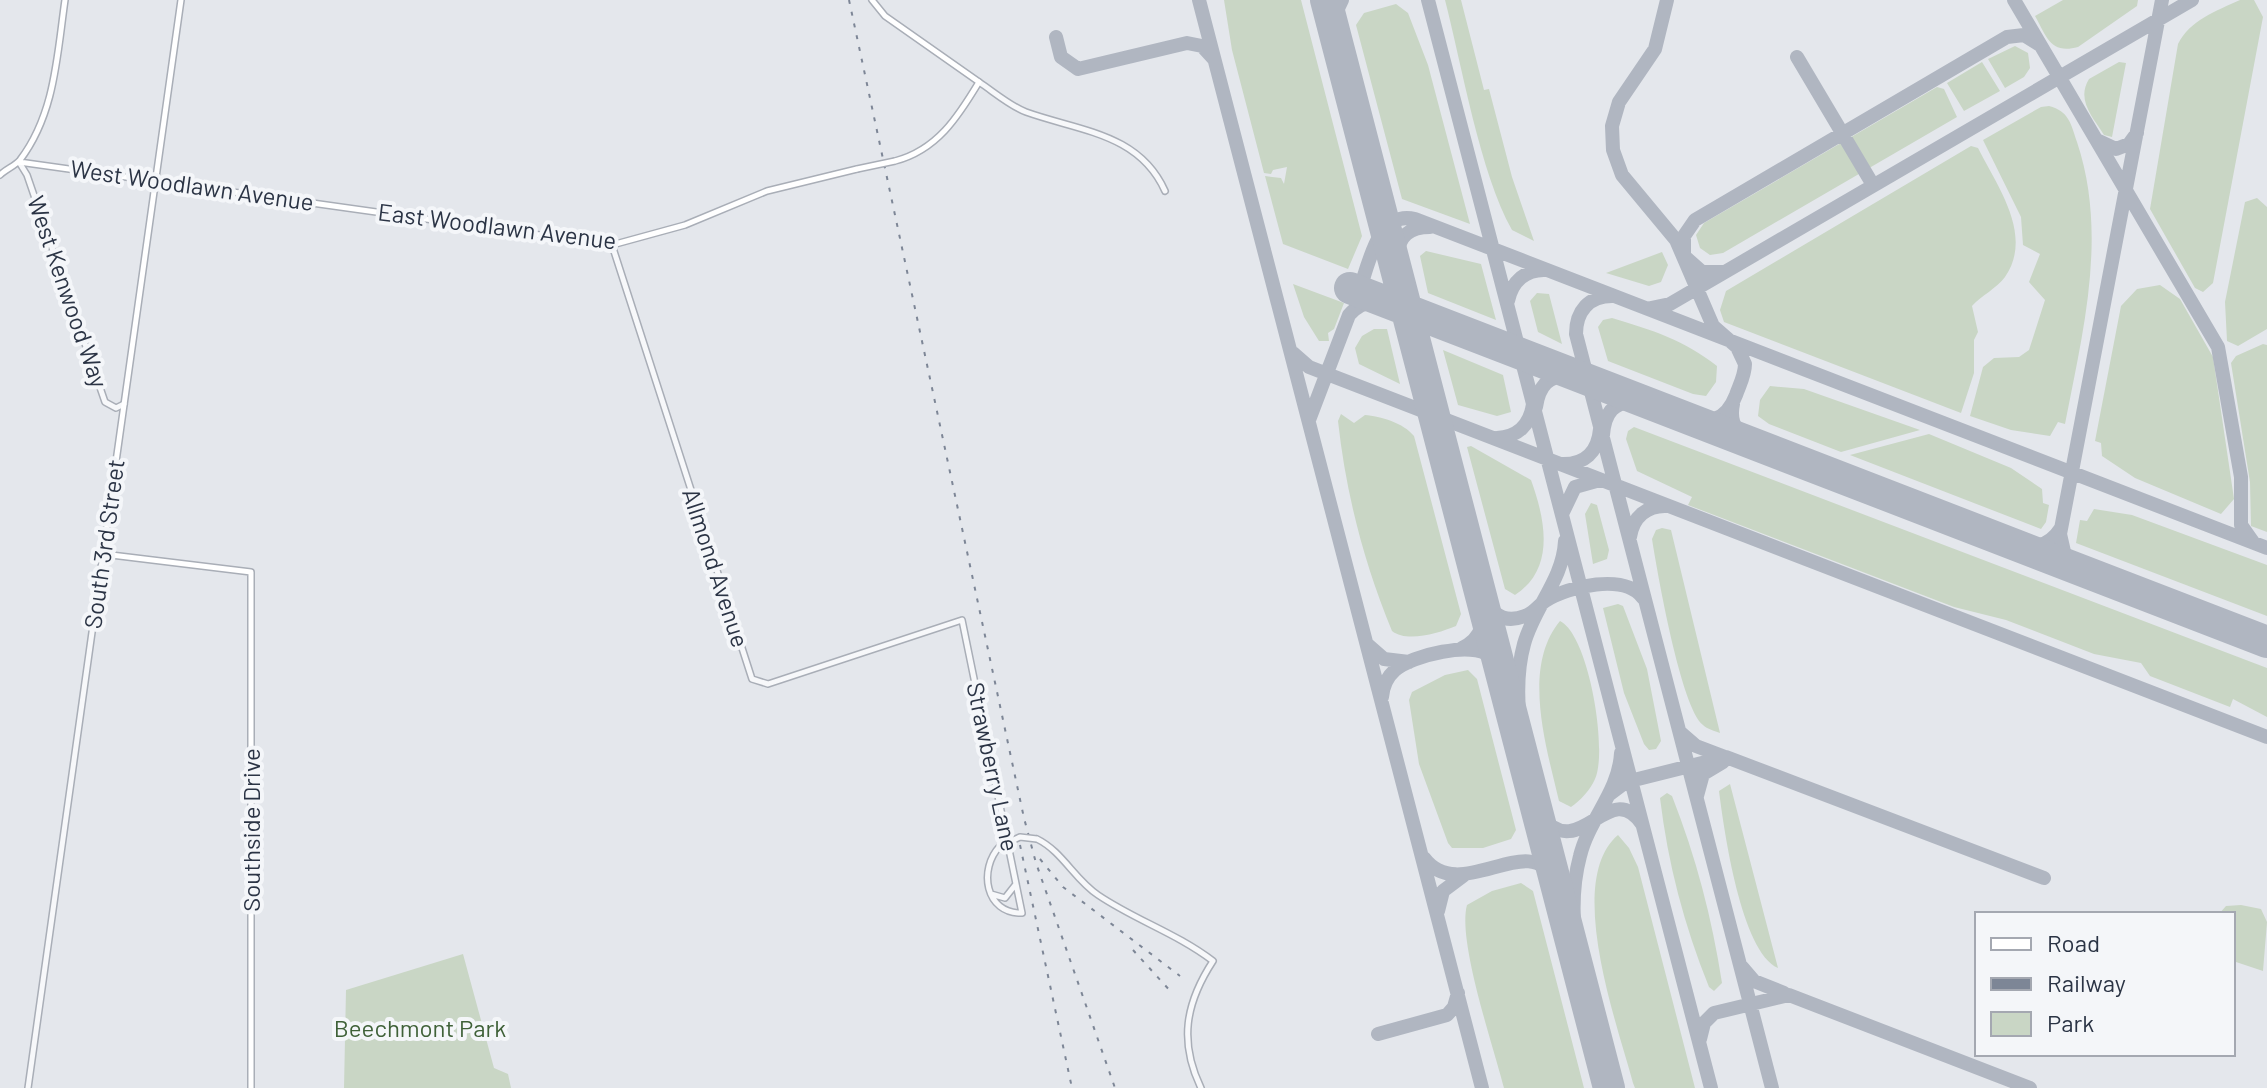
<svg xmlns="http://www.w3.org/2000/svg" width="2267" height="1088" font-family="Barlow,sans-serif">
  <rect width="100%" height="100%" fill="#e4e7ec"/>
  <path fill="#c9d6c5" d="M1224,0H1301L1362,236L1348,269L1283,244L1265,176L1281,178L1284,184L1287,167L1273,170L1271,174L1264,173L1232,50Z
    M1445,0H1461L1484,90L1489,89L1512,177L1534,241L1512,230C1480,173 1462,66 1445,0Z
    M2063,0H2138L2137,6L2078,47C2050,55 2046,35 2035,16Z
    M2240,0H2254L2263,17L2213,283L2203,292L2195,288L2150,209L2178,44C2190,20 2216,11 2240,0Z
    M1396,4L1408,13L1428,65L1470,224L1402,199L1356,25L1364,13Z
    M2015,46L2028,53L2030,68L2024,77L2005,88L1988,59Z
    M1982,62L2000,91L1964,111L1947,83Z
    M2119,62L2126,63L2112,137L2104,135C2093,117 2076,100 2089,79Z
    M1937,87L1944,89L1957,117L1723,253L1710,255L1700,248L1696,235L1704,223Z
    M2049,106C2069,111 2071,124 2077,142C2108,235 2083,331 2065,424L2058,422L2050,436L2011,430L1970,416L1983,367L1994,358L2019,357L2029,350L2045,300L2029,282L2040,254L2023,245L2021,217L1983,140L2041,107Z
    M1971,146L1978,148C1997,186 2034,235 2005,277C1997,288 1981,296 1972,306L1978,332L1974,340V373L1961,413L1724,322L1720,310L1726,291Z
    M2257,198L2267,207V329L2238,346L2227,341L2225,302L2245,202Z
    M1426,251L1481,264L1496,320L1428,293L1420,256Z
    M1662,252L1668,265L1661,282L1649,286L1606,273Z
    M1293,284L1344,303L1334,329L1328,333L1329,341H1319L1304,317Z
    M2160,285L2180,299L2213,357L2234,499L2221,514L2135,478L2102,456L2101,443L2095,441L2121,306L2137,289Z
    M1537,293L1549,294L1562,344L1538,332L1530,301Z
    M1612,318C1652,330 1684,340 1717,366L1716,382L1706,396L1693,394L1608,361L1598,327L1603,320Z
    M1374,329H1387L1400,384L1359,364L1355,348L1362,336Z
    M2263,344L2267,345V532L2251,526L2250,482L2231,363L2236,356Z
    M1443,350L1503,375L1511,412L1497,416L1458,405Z
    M1770,386L1804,389L1920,430L1841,452L1769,424L1758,416L1760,400Z
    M1341,414L1354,423L1365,415C1380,416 1404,423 1414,436L1461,614L1456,626C1439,633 1407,643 1392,631C1364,563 1346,494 1338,421Z
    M1634,427L2267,668V717L2233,699L2230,707L2150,676L2141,663L2094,654L2006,620L1954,607L1688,505L1692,497L1637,471L1626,439L1628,431Z
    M1929,434L2011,468L2042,489L2043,503L2049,505L2046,522L2041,529L1850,455Z
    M1471,446L1531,480C1545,519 1556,568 1515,595L1505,589L1467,447Z
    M1591,503L1597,505L1609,550L1607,559L1593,564L1585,514Z
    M2094,509L2132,515L2267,565V616L2076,543L2080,520L2087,521Z
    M1662,528L1671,530L1720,733C1715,731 1707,729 1703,725C1681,708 1657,571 1652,539L1656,530Z
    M1618,604L1623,606L1647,669L1661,741L1656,749L1649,750L1644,744L1624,693L1603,608Z
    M1560,621C1589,635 1608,751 1595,779C1591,789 1580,801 1571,807L1559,801C1547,749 1521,668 1560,621Z
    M1468,670L1477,679L1516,830L1511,839L1483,848H1452L1448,843L1419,764L1409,700L1412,692L1445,675Z
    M1730,784L1778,968C1741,952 1724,830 1719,791Z
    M1667,793L1672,796C1696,857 1712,918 1722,983L1714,991L1709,987C1684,925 1668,864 1660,798Z
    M1618,835L1629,848L1638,867L1695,1088H1635L1633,1083C1618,1026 1564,881 1618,835Z
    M1521,883L1533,891L1584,1088H1504C1494,1048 1457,941 1467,905L1492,891Z
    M2241,905L2261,909L2267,922L2263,971L2233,961V914H2219L2226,906Z
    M463,954L494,1068L508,1074L511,1088H344L346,990Z"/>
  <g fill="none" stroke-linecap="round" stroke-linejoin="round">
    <path stroke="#b0b6c1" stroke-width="14" d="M1199,0L1482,1088
      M1342,0L1333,19L1345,73
      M1428,0L1711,1088
      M1667,0L1655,49L1619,102L1612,126L1613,150L1622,175L1676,240L1713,326L1737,347L1745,364C1745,375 1740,384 1736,395C1725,423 1708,424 1681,416
      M2014,0L2218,347L2241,477V525L2253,542
      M1056,37L1061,57L1078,69L1187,43L1202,46L1213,58
      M1797,57L1873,185
      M2099,141L2116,149L2129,144L2137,133
      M1723,272H1702L1684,256V236L1695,220L2007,37L2024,35L2040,45
      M1359,291C1369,265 1377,210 1415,219L2267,548
      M1612,296C1589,296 1576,311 1576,334L1772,1088
      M1405,298C1397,269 1386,227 1430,227
      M1508,301C1512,281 1526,269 1546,270
      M1651,308L1670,304L2192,0
      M1519,345L1528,355L1572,372
      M1293,353L1309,367L2267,737
      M1733,404C1728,427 1741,437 1760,446
      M1536,407C1543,356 1589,381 1618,393
      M1309,420L1349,315C1371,289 1399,309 1425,319
      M1603,435C1607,382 1655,407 1685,419
      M1497,438C1518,437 1530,425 1533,404
      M1561,464C1584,465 1598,452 1600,429
      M1563,512L1575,487L1600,480
      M1630,537C1633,517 1647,505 1667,506
      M2010,543C2032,549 2048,548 2061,528
      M1470,551C1477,577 1484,632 1525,616C1534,613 1538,606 1545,601C1569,586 1625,573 1643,598
      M2086,572L2065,556L2060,534L2162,0
      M1368,645L1384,659L1409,662
      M1462,648C1483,638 1486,620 1481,599
      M1382,697C1383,686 1387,677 1395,670C1412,655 1473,641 1490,656C1504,669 1506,697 1511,715
      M1681,733L1696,746L1725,757
      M1610,794L1626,782L1726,757L2044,878
      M1697,796L1703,774L1723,762
      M1541,816C1580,865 1609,776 1642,824
      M1424,858C1460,906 1530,828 1554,880C1560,894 1562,913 1567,928
      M1555,875C1537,808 1505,712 1524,644C1534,607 1563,580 1565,541
      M1438,911L1443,891L1463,876
      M1742,967L1754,981L1784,993
      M1378,1034L1447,1015L1454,1007L1458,993
      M1700,1039L1704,1023L1714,1013L1789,995L2030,1088
      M1610,1087C1591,1016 1560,930 1580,856C1589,819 1619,792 1621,753"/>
    <path stroke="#b0b6c1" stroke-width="32" d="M1326,0L1609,1088
      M1350,288L2267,642"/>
    <g stroke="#a9aeb7" stroke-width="8">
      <path id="tertiary" d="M979,82C994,92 1010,106 1026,112C1079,131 1139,133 1165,191
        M19,162L27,175L105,402L116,408L124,404
        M612,245L752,679L768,684L962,620L1022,913C985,914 978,869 1000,846
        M1037,839C1062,851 1075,880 1098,895C1135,920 1176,933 1213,961C1185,1004 1179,1042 1201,1088
        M991,894L1005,898L1016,884
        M28,1088L103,554"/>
    </g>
    <g stroke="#a9aeb7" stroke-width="8">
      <path id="secondary" d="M181,0L103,554L251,572V1088
        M872,0L885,16L979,82C958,117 937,150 895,161
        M19,162L612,245L685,225L767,191L857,169
        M0,175C6,169 15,166 20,160C55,114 57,56 65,0"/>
    </g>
    <use href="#tertiary" stroke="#f7f8fa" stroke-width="5"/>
    <use href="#secondary" stroke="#fff" stroke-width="5"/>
    <path stroke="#7d8696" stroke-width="2" stroke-dasharray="4 8" stroke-linecap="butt" d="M849,0L1024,818L1036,863L1115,1088
      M1020,845L1072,1088
      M1040,859L1063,887L1180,976
      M1133,950L1173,994"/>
    <g stroke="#a9aeb7" stroke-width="8" stroke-linecap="butt">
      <path id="tertiary-bridge" d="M1000,846L1020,837L1037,839"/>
    </g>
    <g stroke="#a9aeb7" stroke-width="8" stroke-linecap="butt">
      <path id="secondary-bridge" d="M857,169L895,161"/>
    </g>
    <use href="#tertiary-bridge" stroke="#f7f8fa" stroke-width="5"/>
    <use href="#secondary-bridge" stroke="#fff" stroke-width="5"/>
  </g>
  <g text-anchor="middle" stroke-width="8" stroke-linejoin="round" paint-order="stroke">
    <g font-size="24" fill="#2b3445" stroke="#f4f6f9">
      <text transform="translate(192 186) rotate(8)" y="8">West Woodlawn Avenue</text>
      <text transform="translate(497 227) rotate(7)" y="8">East Woodlawn Avenue</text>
      <text transform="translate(67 292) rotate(71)" y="8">West Kenwood Way</text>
      <text transform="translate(105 544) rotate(-82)" y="8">South 3rd Street</text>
      <text transform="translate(715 568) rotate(72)" y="8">Allmond Avenue</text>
      <text transform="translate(992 767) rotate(78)" y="8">Strawberry Lane</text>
      <text transform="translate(252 830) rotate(-90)" y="8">Southside Drive</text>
    </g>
    <g font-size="24" fill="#3f6138" stroke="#f4f6f9">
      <text x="420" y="1037">Beechmont Park</text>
    </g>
  </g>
  <rect x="1975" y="912" width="260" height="144" fill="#f4f6f9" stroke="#a4a8b1" stroke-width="2"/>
  <rect x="1991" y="938" width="40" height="12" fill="#ffffff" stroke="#a4a8b1" stroke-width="2"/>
  <text x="2047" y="952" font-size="24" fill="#2b3445">Road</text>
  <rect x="1991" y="978" width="40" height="12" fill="#7d8696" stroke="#a4a8b1" stroke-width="2"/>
  <text x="2047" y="992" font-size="24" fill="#2b3445">Railway</text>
  <rect x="1991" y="1012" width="40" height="24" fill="#c9d6c5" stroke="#a4a8b1" stroke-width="2"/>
  <text x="2047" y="1032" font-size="24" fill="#2b3445">Park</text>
</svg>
